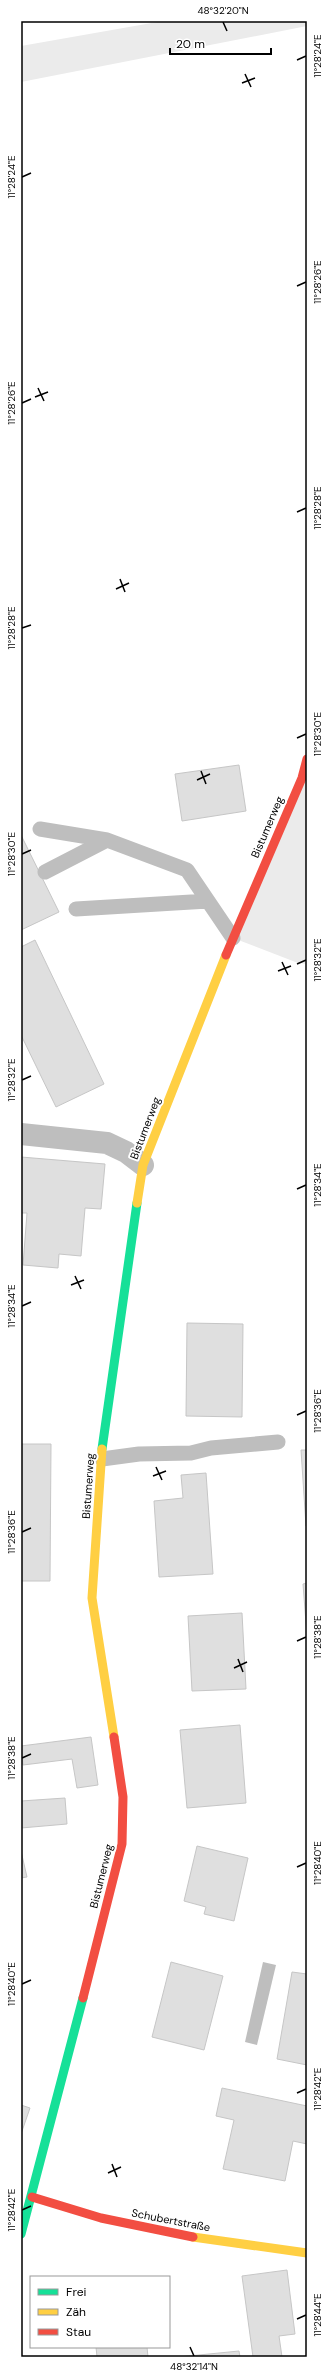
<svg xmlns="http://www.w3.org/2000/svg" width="328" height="2378" font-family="'DM Sans',sans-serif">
  <rect width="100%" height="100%" fill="#fff"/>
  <path fill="#ebebeb" d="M163,21H307V26L21,82V46Z
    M307,759V964L298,963L233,938Z"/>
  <path fill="#bebebe" d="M263,1962L276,1965L257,2045L245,2042Z"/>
  <path fill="#dfdfdf" stroke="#c6c6c6" d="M239,765L246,811L182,821L175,774Z
    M21,835L59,912L21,930Z
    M35,940L104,1084L56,1107L21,1035V947Z
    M21,1157L105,1164L101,1209L85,1208L81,1256L59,1254L58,1268L23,1265L27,1213H21Z
    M187,1323L243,1324L242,1417L186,1416Z
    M21,1444H51L50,1581H21Z
    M301,1450H307V1525L306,1526Z
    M206,1473L213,1574L159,1577L154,1501L183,1498L181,1475Z
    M307,1583V1636L303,1584Z
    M242,1613L246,1689L192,1691L188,1616Z
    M240,1725L246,1803L187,1808L180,1730Z
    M91,1737L98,1785L77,1788L72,1759L23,1765L21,1746Z
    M65,1798L67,1824L21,1828V1801Z
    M197,1846L248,1858L234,1921L204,1914L206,1907L184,1901Z
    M21,1851L27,1877L21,1878Z
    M171,1962L223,1976L204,2050L152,2037Z
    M292,1972L307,1974V2065L277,2059Z
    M222,2088L307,2106V2144L293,2141L285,2181L223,2169L234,2120L216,2116Z
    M21,2105L30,2108L21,2134Z
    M287,2270L295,2334L279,2336L282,2357H253L242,2276Z
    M96,2347H147L148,2357H97Z
    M239,2351L240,2357H179Z"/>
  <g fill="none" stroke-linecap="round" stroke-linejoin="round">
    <path stroke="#bebebe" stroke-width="15" d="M40,829L107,840
      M45,872L107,840L187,870L233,938
      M76,909L208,901
      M102,1459L139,1454L191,1453L211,1448L278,1442"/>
    <path stroke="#bebebe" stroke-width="22" d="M21,1134L107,1143L126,1152L143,1165"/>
    <path stroke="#16e098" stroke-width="9" d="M102,1449L137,1203
      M21,2234L83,1998"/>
    <path stroke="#ffcf43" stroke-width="9" d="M137,1203L143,1165L226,955
      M102,1449L92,1598L114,1737
      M193,2237L307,2253"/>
    <path stroke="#f24e42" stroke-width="9" d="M226,955L302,778L307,759
      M83,1998L122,1844L123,1797L114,1737
      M32,2197L101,2218L193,2237"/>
  </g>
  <path fill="none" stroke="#000" stroke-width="1.5" d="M223,22L227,31M297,60L306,56M245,74L251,87M242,83L255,78M22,177L31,173M297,286L306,282M38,388L44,401M35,397L48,392M22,403L31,399M297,512L306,508M120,579L125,592M116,589L129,583M22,628L31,625M297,738L306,734M201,771L206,784M197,780L210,774M22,854L31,850M282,962L288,975M297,964L306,960M278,971L291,966M22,1080L31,1076M297,1189L306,1185M75,1276L81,1289M71,1285L84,1280M22,1306L31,1302M297,1415L306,1411M156,1467L162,1480M153,1476L166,1471M22,1532L31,1528M297,1641L306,1637M238,1659L243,1672M234,1668L247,1662M22,1758L31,1754M297,1867L306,1863M22,1984L31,1980M297,2093L306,2089M112,2164L117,2177M108,2173L121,2167M22,2210L31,2206M297,2319L306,2315M190,2347L194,2356"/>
  <g text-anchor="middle" stroke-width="4" stroke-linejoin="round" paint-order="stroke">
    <g font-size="11" fill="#000" stroke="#fff">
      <text transform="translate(267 827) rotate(-67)" y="4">Bistumerweg</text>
      <text transform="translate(145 1128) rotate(-69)" y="4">Bistumerweg</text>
      <text transform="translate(88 1486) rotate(-86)" y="4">Bistumerweg</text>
      <text transform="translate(101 1876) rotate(-76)" y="4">Bistumerweg</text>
      <text transform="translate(171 2220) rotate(11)" y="4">Schubertstraße</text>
    </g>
  </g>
  <rect width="328" height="2378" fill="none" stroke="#ffffff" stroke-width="44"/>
  <rect x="30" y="2276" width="140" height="72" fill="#ffffff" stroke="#999999"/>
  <rect x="38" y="2289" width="20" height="6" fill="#16e098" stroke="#999999"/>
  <text x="66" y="2296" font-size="12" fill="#000000">Frei</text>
  <rect x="38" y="2309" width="20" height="6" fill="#ffcf43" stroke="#999999"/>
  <text x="66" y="2316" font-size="12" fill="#000000">Zäh</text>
  <rect x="38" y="2329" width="20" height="6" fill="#f24e42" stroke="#999999"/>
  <text x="66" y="2336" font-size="12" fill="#000000">Stau</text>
  <path d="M170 48v6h101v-6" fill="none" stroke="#000000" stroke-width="2"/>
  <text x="176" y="48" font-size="12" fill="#000000" stroke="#ffffff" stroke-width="3" paint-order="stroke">20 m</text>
  <rect x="22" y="22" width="284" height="2334" fill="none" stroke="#000" stroke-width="1.5"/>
  <g font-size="10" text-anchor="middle" fill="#000">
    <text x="223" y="14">48°32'20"N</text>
    <text transform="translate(317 56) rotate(-90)" y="4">11°28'24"E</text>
    <text transform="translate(11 177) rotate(-90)" y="4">11°28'24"E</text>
    <text transform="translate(317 282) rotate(-90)" y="4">11°28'26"E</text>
    <text transform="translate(11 403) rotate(-90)" y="4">11°28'26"E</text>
    <text transform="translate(317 508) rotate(-90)" y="4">11°28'28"E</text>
    <text transform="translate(11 628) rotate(-90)" y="4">11°28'28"E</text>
    <text transform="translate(317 734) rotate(-90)" y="4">11°28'30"E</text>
    <text transform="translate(11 854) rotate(-90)" y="4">11°28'30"E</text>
    <text transform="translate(317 960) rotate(-90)" y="4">11°28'32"E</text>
    <text transform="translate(11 1080) rotate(-90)" y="4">11°28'32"E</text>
    <text transform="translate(317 1185) rotate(-90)" y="4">11°28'34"E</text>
    <text transform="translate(11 1306) rotate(-90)" y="4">11°28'34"E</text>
    <text transform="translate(317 1411) rotate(-90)" y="4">11°28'36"E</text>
    <text transform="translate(11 1532) rotate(-90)" y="4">11°28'36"E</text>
    <text transform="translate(317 1637) rotate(-90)" y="4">11°28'38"E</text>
    <text transform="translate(11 1758) rotate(-90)" y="4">11°28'38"E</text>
    <text transform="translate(317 1863) rotate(-90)" y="4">11°28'40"E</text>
    <text transform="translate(11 1984) rotate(-90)" y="4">11°28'40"E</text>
    <text transform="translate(317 2089) rotate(-90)" y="4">11°28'42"E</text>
    <text transform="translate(11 2210) rotate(-90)" y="4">11°28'42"E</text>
    <text transform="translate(317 2315) rotate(-90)" y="4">11°28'44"E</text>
    <text x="194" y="2370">48°32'14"N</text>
  </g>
</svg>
